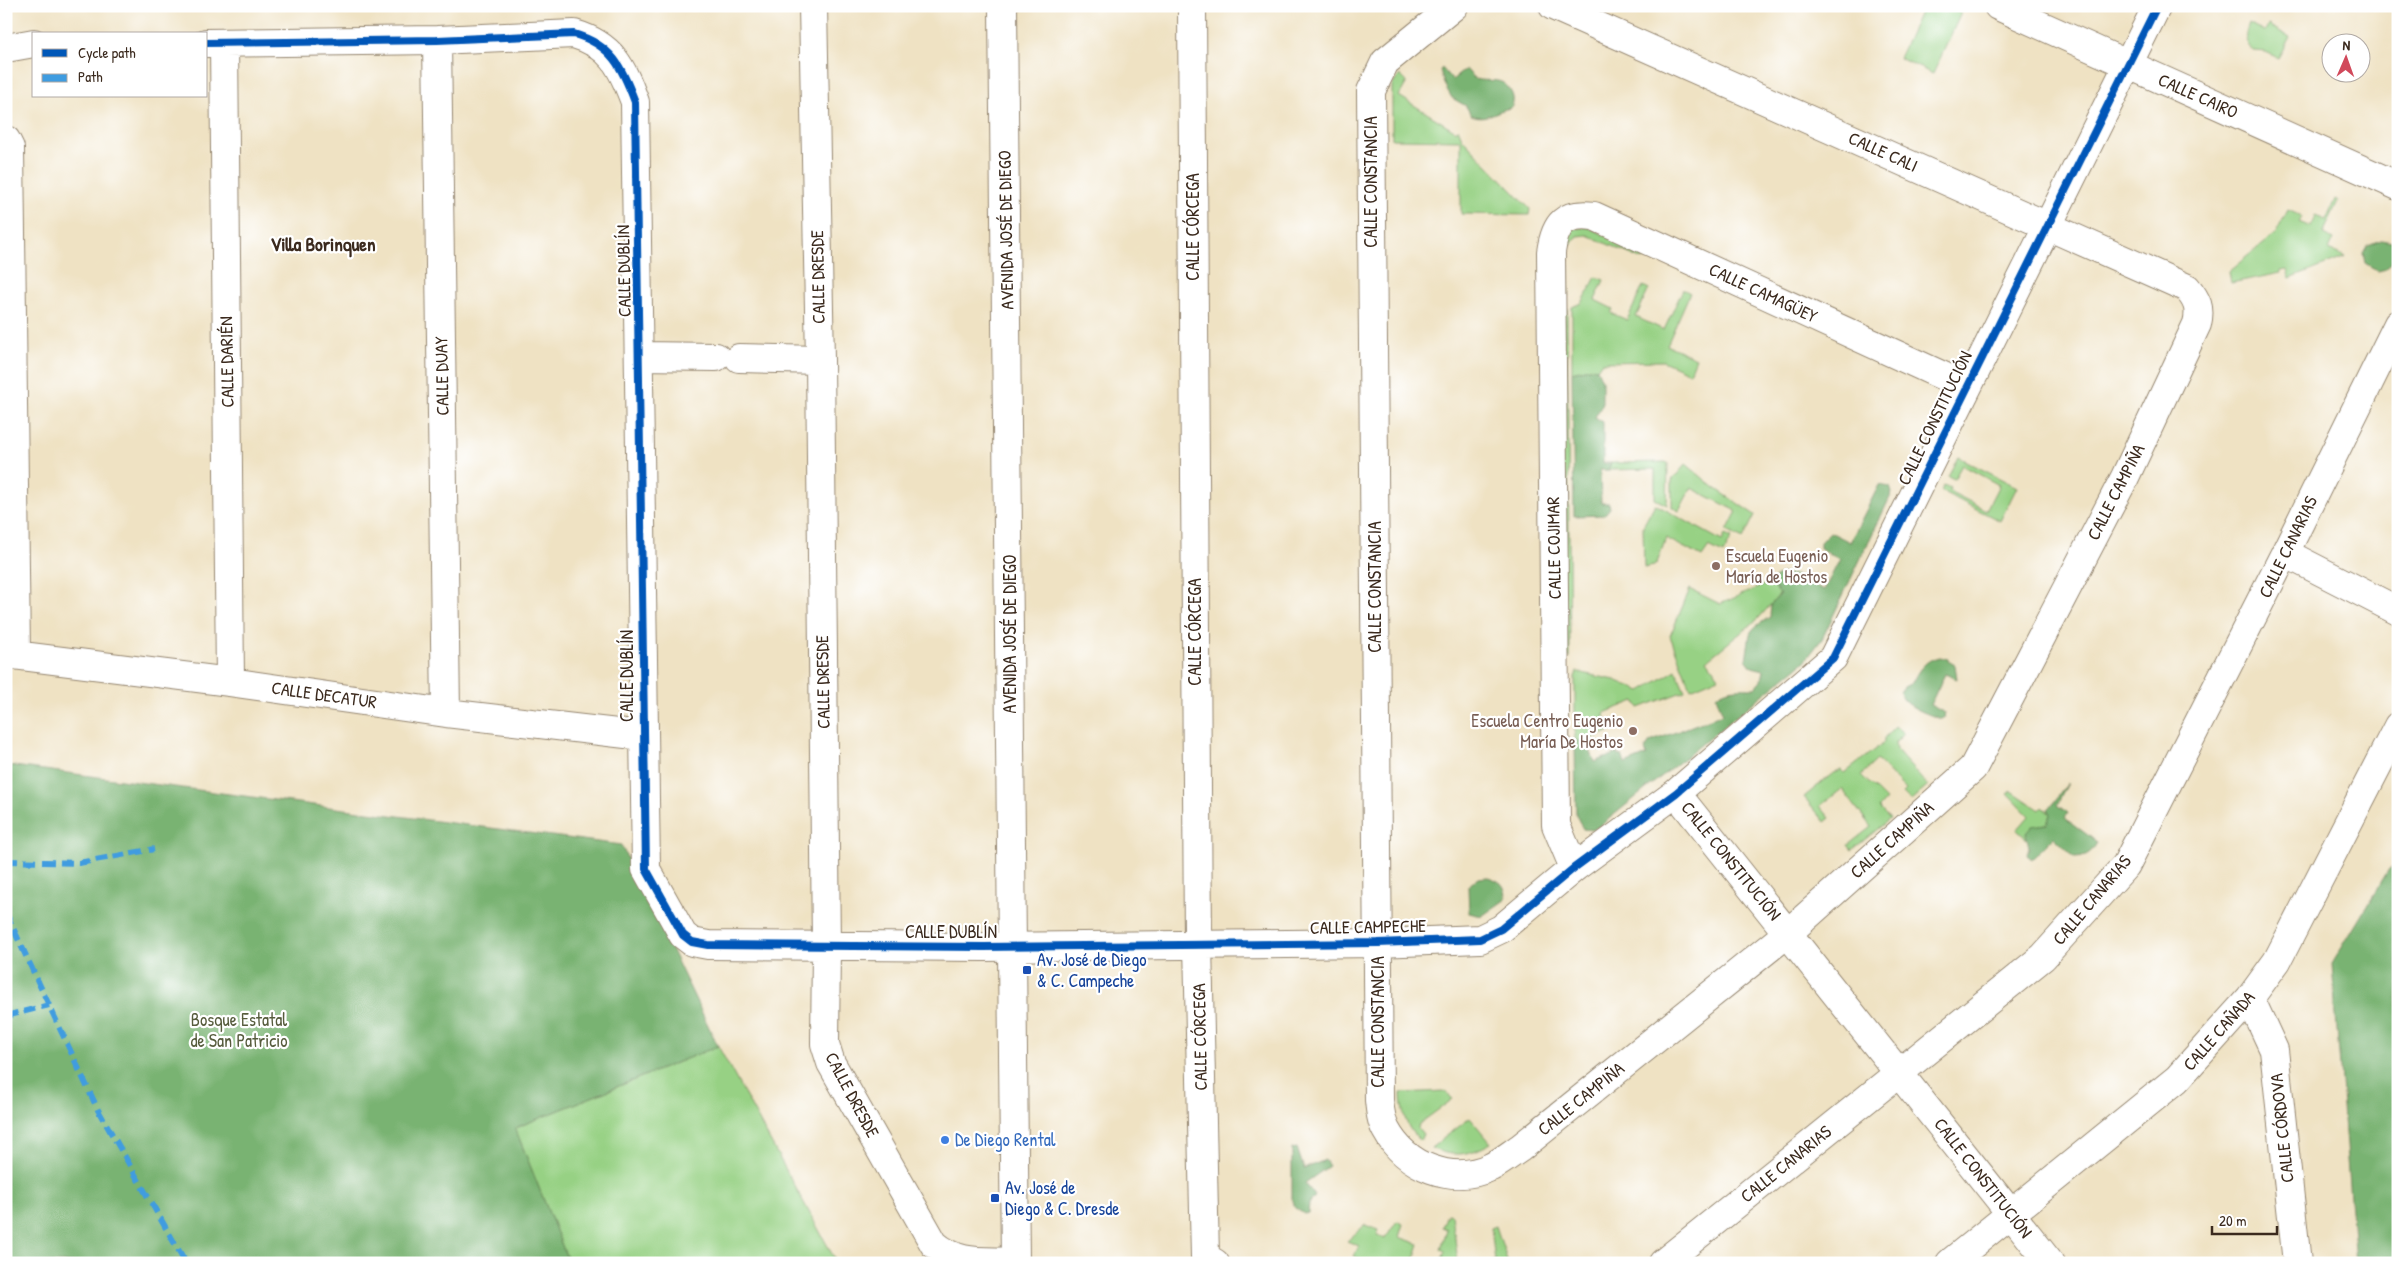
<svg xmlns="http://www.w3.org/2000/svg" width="2404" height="1269" font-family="'Patrick Hand',sans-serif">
  <rect width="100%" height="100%" fill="#fff"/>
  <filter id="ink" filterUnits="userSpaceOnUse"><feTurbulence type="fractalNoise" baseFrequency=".02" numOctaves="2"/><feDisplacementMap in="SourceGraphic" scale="10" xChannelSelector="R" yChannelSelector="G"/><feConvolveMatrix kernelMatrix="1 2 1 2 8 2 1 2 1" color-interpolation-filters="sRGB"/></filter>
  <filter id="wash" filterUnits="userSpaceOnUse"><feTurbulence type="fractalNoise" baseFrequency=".0096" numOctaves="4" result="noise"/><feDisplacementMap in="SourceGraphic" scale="20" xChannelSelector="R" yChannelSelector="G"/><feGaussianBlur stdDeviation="1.12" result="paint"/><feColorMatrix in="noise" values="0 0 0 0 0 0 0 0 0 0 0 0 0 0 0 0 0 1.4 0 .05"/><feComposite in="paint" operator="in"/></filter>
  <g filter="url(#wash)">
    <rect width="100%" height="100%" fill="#efe2c3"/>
    <path fill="#97d184" stroke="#697e51" d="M1923,6H1947L1961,13L1933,74L1899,58Z
      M2249,23L2265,31L2268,25L2290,37L2278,58L2266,52L2253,51C2244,41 2244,36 2249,23Z
      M1400,75L1407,82L1399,96L1456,131L1458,128L1462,138L1530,209L1529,215L1461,214V140L1392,139V85Z
      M2335,199L2338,201L2323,234L2334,239L2329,250L2346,257L2290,279L2287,270L2280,271L2281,273L2231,283L2229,271L2276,233L2288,210L2301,216L2299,222L2311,227L2315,216L2326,220Z
      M1587,227L1645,253L1643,260L1587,235L1578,236L1568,247V295L1560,296V248L1572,229Z
      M1596,277L1604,280L1595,300L1613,309L1611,313L1627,320L1643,286L1649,289L1636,317L1664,330L1683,289L1690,293L1667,345L1696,358L1690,373L1663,361L1602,362L1597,369L1589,368L1572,372V307L1582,303Z
      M1567,308L1570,658L1562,652L1561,309Z
      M1958,457L2017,487L2000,521L1941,491L1944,485L1950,488L1949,491L1986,510L1999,485L1962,465L1954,479L1948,476Z
      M1665,462L1668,463L1667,505L1655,499V469L1608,470L1611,463Z
      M1686,464L1715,488L1755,515L1743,539L1727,531L1737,511L1691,488L1679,511L1672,507V480Z
      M1655,504L1722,541L1725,535L1732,538L1723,554L1709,547L1702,557L1666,538L1657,563L1654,566L1644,568L1643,526Z
      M1771,582L1780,594L1758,619L1707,660L1719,677L1691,689L1670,636L1690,589L1720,604Z
      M1676,670L1685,691L1639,708L1635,701L1604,713L1610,731L1586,741H1575V677L1577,672L1615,680L1641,691Z
      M1895,726L1904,734L1895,743L1896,750L1928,786L1911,801L1903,793L1906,790L1877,760L1861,775L1886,800L1879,808L1890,819L1852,850L1848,845L1871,827L1842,789L1820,806L1830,818L1825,822L1804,797L1832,774L1842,770L1845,773L1884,742V738Z
      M2012,791L2040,810L2042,807L2050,814L2047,824L2039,825L2026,833L2028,840L2017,830L2029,816L2008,794Z
      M718,1046L837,1263H569L515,1128Z
      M1444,1091L1453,1099L1419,1124L1418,1128L1423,1134L1420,1141C1406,1129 1401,1110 1401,1093Z
      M1470,1118L1491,1143L1489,1144C1470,1155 1452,1158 1431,1148Z
      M1447,1214L1452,1215L1458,1263H1441L1445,1251L1441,1249L1447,1229L1442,1227Z
      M1397,1221L1403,1224L1399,1237L1419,1244L1413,1263H1388L1384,1261L1383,1263H1366L1354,1256L1359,1246L1347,1241L1365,1225L1379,1230L1377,1235L1385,1239Z
      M1496,1226L1508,1263H1484L1495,1261L1491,1228Z"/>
    <path fill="#79b372" stroke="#5a6e48" d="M1442,68L1452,80L1466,69L1475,79C1490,83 1502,75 1511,92C1514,97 1514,103 1511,108C1496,110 1487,121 1471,115L1466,106L1452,98L1444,84L1440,70Z
      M2381,240L2398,243V255L2386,269L2378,271L2365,263L2363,253L2367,246Z
      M1589,368L1597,369L1602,380V405L1595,417L1603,422V463H1611L1608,470H1600L1601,503H1609L1610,508L1604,515L1574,516L1572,372Z
      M1879,485L1890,487L1892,493L1822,639L1805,661L1600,826L1592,830L1583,829L1576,815L1575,741H1586L1595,762L1618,753L1619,756L1622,755L1625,764L1647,755L1645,749L1650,742L1723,714L1716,696C1726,686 1741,688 1755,688L1762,680L1764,670L1752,667L1746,659C1752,630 1744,633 1770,617L1771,604L1780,595L1771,582C1784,562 1808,583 1824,590L1840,559L1820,548V542L1830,532L1850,542Z
      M1940,657L1948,659V661L1955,665L1957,679L1945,674L1930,705L1945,713L1944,718L1941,719C1928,714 1902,706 1900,692L1904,687L1912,683C1918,671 1925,659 1940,657Z
      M6,765L621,845L718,1046L515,1128L569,1263H6Z
      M2068,783L2057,805L2068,813L2065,818L2097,842C2093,852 2086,857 2075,857L2054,837L2032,859L2027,855L2029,847L2026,833L2032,826L2047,824L2050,814L2048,810Z
      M2398,863V1263H2355L2332,964L2389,869Z
      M1488,877C1501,881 1506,885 1506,899L1482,916L1469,913L1468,886L1478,878Z
      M1297,1148L1304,1169L1325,1160L1329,1166L1305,1183L1315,1196L1309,1204L1308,1213L1304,1214L1295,1208L1292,1201V1149Z"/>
  </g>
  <g filter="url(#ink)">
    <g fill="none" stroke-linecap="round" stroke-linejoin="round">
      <g stroke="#958670" stroke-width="30">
        <path id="minor" d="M813,6L820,360L826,947L825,1044L831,1063L934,1244C960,1266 983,1260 1015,1262
          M1192,6L1198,944L1205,1257L1215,1263
          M1454,6L1385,62L1371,91L1379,1100C1380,1110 1381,1121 1386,1130C1406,1167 1452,1185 1491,1167C1501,1162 1511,1154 1520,1148L1789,932L1973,768L2125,477L2197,324C2201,308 2197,300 2187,288L1553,6
          M1998,6L2398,186
          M437,40L446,713
          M206,43L437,40L574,34C612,45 622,67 635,102L646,869L683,935L692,942L708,945L984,947L1378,943L1480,939L1501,929L1574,868L1676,793L1833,658L2157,6
          M224,43L230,682
          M6,48L34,43
          M6,140L10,148L16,655
          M640,356L716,357
          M739,358L820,360
          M2285,553L2398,611
          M6,654L230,682L446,713L643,736
          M1676,793L2050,1263
          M1574,868L1556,825L1551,252C1555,224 1564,212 1594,216L1967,387
          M2250,998L2274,1050L2297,1263
          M1663,1263L2043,957L2126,865L2285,553L2398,324
          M1950,1263L2177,1079L2250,998L2277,961L2398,726"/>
      </g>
      <g stroke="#958670" stroke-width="30">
        <path id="major" d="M1003,6L1015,1263"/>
      </g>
      <use href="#minor" stroke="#fff" stroke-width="28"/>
      <use href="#major" stroke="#fff" stroke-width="28"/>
      <path stroke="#3f9ce0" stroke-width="6" stroke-dasharray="12 6" stroke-linecap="butt" d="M6,861L79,863L154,849
        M6,913L98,1110L186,1263
        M6,1016L49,1005"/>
      <g stroke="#fff" stroke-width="11">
        <path id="cycleway" d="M206,43L437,40L574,34C612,45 622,67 635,102L646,869L683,935L692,942L708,945L984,947L1378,943L1480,939L1501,929L1574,868L1676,793L1833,658L2157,6"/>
      </g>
      <use href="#cycleway" stroke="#0057b8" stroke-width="8"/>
    </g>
  </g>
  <g fill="#8d6e63" stroke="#fff" stroke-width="2">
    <circle cx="1716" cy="566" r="5"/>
    <circle cx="1633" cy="731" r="5"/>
  </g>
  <g fill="#1a4fb4" stroke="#fff" stroke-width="2">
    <rect x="1022" y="965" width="10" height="10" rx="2.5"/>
    <rect x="990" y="1193" width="10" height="10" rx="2.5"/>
  </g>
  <circle fill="#3f7fe0" stroke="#fff" stroke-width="2" cx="945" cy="1140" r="5"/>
  <g text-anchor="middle" stroke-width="4.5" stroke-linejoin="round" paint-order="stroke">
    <g font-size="18" fill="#3b2a1e" stroke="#fff">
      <text transform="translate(2198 96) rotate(24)" y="6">CALLE CAIRO</text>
      <text transform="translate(1883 152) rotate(24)" y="6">CALLE CALI</text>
      <text transform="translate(1371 182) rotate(-90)" y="6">CALLE CONSTANCIA</text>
      <text transform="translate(1193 227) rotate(-90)" y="6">CALLE CÓRCEGA</text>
      <text transform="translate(1006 230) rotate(-91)" y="6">AVENIDA JOSÉ DE DIEGO</text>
      <text transform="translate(624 271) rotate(-91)" y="6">CALLE DUBLÍN</text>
      <text transform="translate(818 277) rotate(-91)" y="6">CALLE DRESDE</text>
      <text transform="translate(1763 293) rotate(25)" y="6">CALLE CAMAGÜEY</text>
      <text transform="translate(227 362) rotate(-91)" y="6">CALLE DARIÉN</text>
      <text transform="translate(442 376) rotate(-91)" y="6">CALLE DUAY</text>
      <text transform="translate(1935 418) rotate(-64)" y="6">CALLE CONSTITUCIÓN</text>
      <text transform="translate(2116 492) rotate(-63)" y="6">CALLE CAMPIÑA</text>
      <text transform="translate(2288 547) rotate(-64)" y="6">CALLE CANARIAS</text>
      <text transform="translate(1554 548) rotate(-91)" y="6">CALLE COJIMAR</text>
      <text transform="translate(1375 587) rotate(-90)" y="6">CALLE CONSTANCIA</text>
      <text transform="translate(1195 632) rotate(-90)" y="6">CALLE CÓRCEGA</text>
      <text transform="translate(1010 634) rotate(-90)" y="6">AVENIDA JOSÉ DE DIEGO</text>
      <text transform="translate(627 676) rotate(-90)" y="6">CALLE DUBLÍN</text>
      <text transform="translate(823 682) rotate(-91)" y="6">CALLE DRESDE</text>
      <text transform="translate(324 695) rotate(8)" y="6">CALLE DECATUR</text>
      <text transform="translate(1892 840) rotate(-42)" y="6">CALLE CAMPIÑA</text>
      <text transform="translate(1731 861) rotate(51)" y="6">CALLE CONSTITUCIÓN</text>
      <text transform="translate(2092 900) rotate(-50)" y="6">CALLE CANARIAS</text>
      <text transform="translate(1368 927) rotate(-1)" y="6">CALLE CAMPECHE</text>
      <text x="951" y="938">CALLE DUBLÍN</text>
      <text transform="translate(1378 1022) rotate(-90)" y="6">CALLE CONSTANCIA</text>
      <text transform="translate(2219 1031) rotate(-49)" y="6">CALLE CAÑADA</text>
      <text transform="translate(1200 1037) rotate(-91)" y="6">CALLE CÓRCEGA</text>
      <text transform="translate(852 1095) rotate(62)" y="6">CALLE DRESDE</text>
      <text transform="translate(1581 1099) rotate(-39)" y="6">CALLE CAMPIÑA</text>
      <text transform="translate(2282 1128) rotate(-96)" y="6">CALLE CÓRDOVA</text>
      <text transform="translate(1786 1164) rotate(-39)" y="6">CALLE CANARIAS</text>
      <text transform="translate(1983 1178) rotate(52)" y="6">CALLE CONSTITUCIÓN</text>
    </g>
    <g font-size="18" fill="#785e54" stroke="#fff" text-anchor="start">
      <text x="1726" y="562">Escuela Eugenio<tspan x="1726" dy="21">María de Hostos</tspan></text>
      <text x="1623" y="727" text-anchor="end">Escuela Centro Eugenio<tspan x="1623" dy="21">María De Hostos</tspan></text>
    </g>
    <g font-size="18" fill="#164399" stroke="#fff" text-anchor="start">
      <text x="1037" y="966">Av. José de Diego<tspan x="1037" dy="21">&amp; C. Campeche</tspan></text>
      <text x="1005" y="1194">Av. José de<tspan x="1005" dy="21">Diego &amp; C. Dresde</tspan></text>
    </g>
    <g font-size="18" fill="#575c3d" stroke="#fff">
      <text x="239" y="1026">Bosque Estatal<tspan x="239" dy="21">de San Patricio</tspan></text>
    </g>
    <g font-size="18" fill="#366cbe" stroke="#fff" text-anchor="start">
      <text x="955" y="1146">De Diego Rental</text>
    </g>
    <g font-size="19" font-weight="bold" fill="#3b2a1e" stroke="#fff">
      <text x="323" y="251">Villa Borinquen</text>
    </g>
  </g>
  <rect width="2404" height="1269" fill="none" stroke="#fff" stroke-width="25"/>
  <rect x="32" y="32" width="175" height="65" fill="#ffffff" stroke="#b1aaa5"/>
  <rect x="42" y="49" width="25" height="8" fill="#0057b8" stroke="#b1aaa5"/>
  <text x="78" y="58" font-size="15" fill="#3b2a1e">Cycle path</text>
  <rect x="42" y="74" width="25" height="8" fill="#3f9ce0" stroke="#b1aaa5"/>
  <text x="78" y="82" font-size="15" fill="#3b2a1e">Path</text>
  <g transform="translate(2346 58) rotate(2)"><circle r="24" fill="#ffffff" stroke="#b1aaa5"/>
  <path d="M0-4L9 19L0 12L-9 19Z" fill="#d1495b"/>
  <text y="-8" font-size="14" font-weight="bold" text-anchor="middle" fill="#3b2a1e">N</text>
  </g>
  <path d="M2212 1226v8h65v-8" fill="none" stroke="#3b2a1e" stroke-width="2.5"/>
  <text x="2219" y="1226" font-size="15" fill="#3b2a1e" stroke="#ffffff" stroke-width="4" paint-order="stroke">20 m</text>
</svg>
